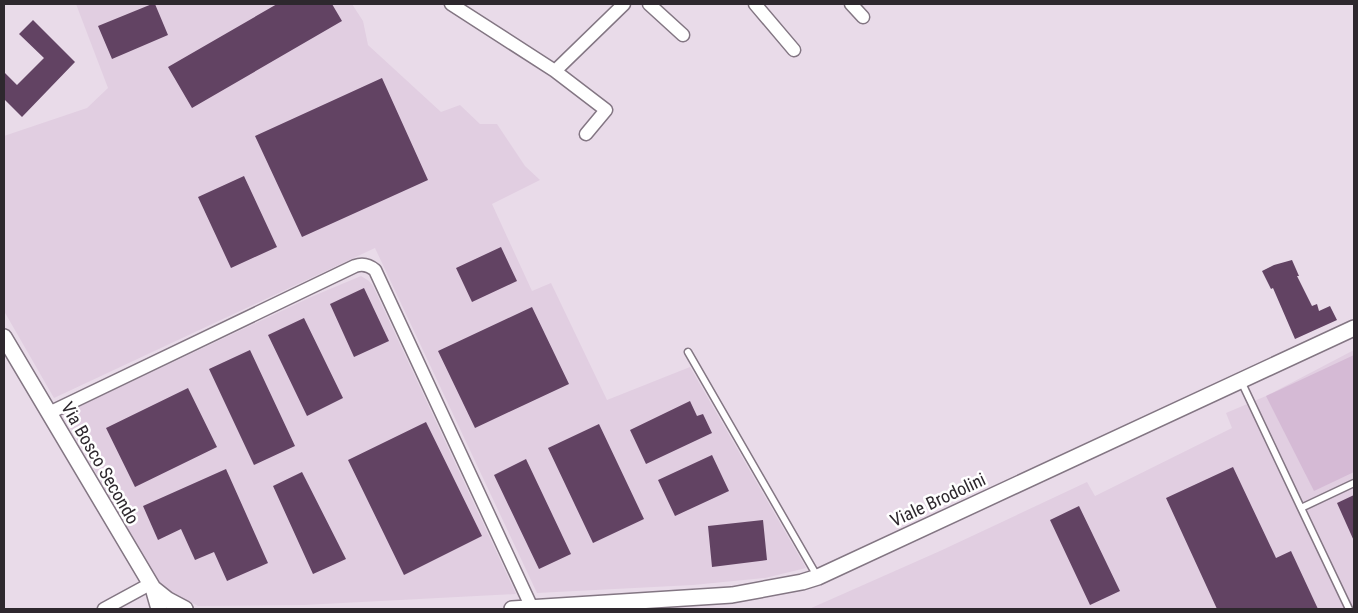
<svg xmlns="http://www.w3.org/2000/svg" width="1358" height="613" font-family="'Roboto Condensed',sans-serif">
  <rect width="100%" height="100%" fill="#e9dbe9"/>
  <path fill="#e1cee1" d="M76,4H352L363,21L368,45L441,112L460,105L480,124H497L525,166L540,180L492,204L532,291L551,283L607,400L690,367L806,568L765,578L693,585L537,593L375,248L54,398L4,311V136L87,108L108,88Z
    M361,276L369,281L373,286L516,594L304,605L198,606L167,590L158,583L63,414L311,297Z
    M1354,350V609H809L940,551L1087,482L1095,496L1232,428L1226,413L1266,396Z"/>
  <path fill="#d5bad5" d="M1354,355V472L1314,491L1266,396Z"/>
  <path fill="#624363" d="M152,4H155L168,35L112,59L98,26Z
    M277,4H332L342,21L192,108L168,67Z
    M33,20L75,62L22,117L4,99V72L17,85L44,58L19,34Z
    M382,78L428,180L302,237L255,136Z
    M244,176L277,247L231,268L198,197Z
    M501,247L517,281L472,302L456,268Z
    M1292,260L1299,276H1297L1312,306L1317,304L1319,311L1330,306L1337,320L1295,339L1273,288L1271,289L1262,271L1274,265Z
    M364,288L389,341L354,357L330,304Z
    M532,307L569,384L475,428L438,351Z
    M304,318L343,398L307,416L268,335Z
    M250,350L295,446L254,465L209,369Z
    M188,388L217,447L135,487L106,428Z
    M690,401L697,416L703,414L712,433L646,464L630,430Z
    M426,422L482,536L404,575L348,460Z
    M599,424L644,519L593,543L548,448Z
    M712,455L729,491L675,516L658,480Z
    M526,459L571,554L539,569L494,475Z
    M1233,467L1276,558L1291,551L1318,609H1217L1166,498Z
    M226,469L268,563L227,581L214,552L195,560L181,529L158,540L143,506Z
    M302,472L346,559L313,574L273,486Z
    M1354,495V541L1337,503Z
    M1079,506L1120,591L1090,605L1050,520Z
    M763,520L767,560L712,567L708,526Z"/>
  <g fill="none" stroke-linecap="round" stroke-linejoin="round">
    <g stroke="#837683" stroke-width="9">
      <path id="service" d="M688,352L817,576
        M1241,381L1301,508L1354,483
        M1301,508L1349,609"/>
    </g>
    <g stroke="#837683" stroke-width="15">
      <path id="minor" d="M451,4L555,71L624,4
        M649,4L683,35
        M755,4L794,50
        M851,4L863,17
        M555,71L606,110L586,134
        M49,413L355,266C363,263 369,265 375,270L532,608
        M104,609L150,584"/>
    </g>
    <g stroke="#837683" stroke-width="18">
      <path id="tertiary" d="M4,337L153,588L159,609
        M153,588L168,600L185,609
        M512,609L732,595L802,582L818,577L1354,328"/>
    </g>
    <use href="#service" stroke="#fff" stroke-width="6"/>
    <use href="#minor" stroke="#fff" stroke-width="12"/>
    <use href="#tertiary" stroke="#fff" stroke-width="15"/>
  </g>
  <g text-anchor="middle" stroke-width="5" stroke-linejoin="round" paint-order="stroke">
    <g font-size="18" fill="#2e282e" stroke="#fff">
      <text transform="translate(100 463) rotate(60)" y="6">Via Bosco Secondo</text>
      <text transform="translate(938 500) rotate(-25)" y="6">Viale Brodolini</text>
    </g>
  </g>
  <rect width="1358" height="613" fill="none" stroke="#2e282e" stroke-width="10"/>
</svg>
